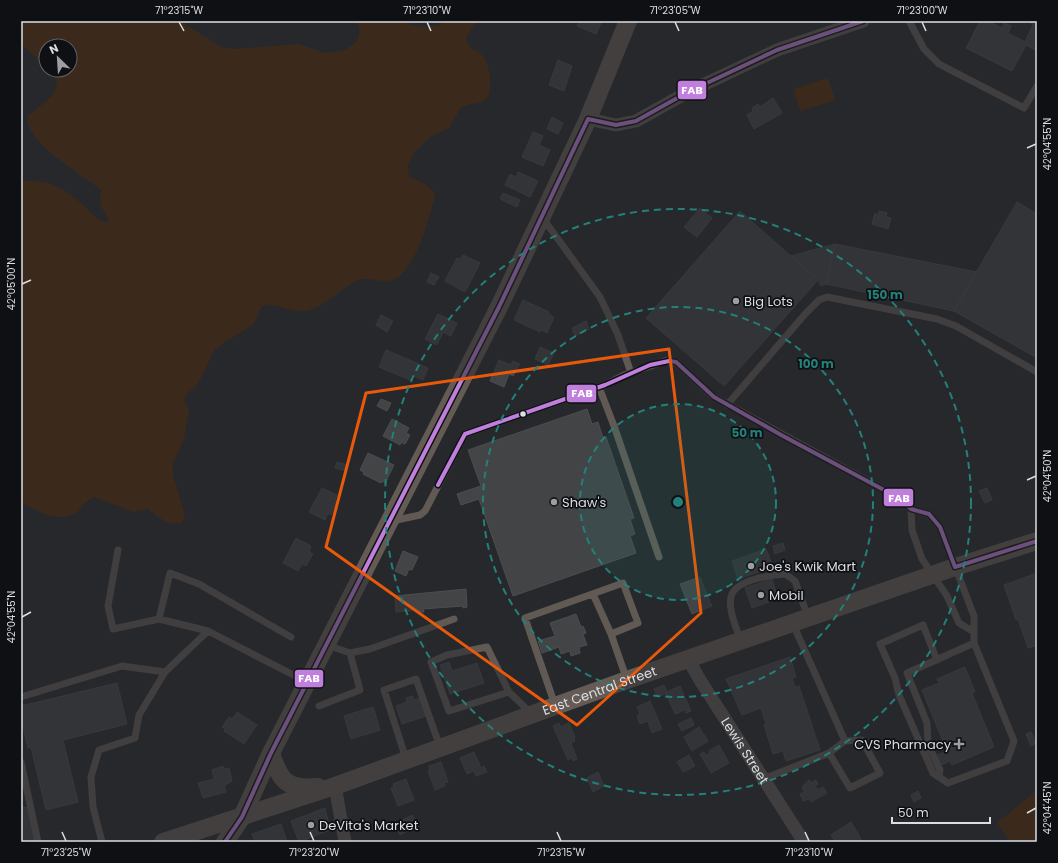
<svg xmlns="http://www.w3.org/2000/svg" width="1058" height="863" font-family="Poppins,sans-serif">
  <rect width="100%" height="100%" fill="#26282b"/>
  <path fill="#562d0b" d="M21,21H180L221,47L233,49L299,44L325,53L345,50L357,41L360,32L358,24L354,21H406L410,24L424,27L439,25L449,21H479L469,32L466,39C472,53 475,48 483,56C490,64 494,94 485,100C479,105 468,103 461,107L449,128L430,137L414,153L408,166L409,176C419,181 432,185 435,196C429,218 415,276 389,281C379,283 369,276 359,280C341,287 328,305 309,310C293,314 278,302 262,306L253,325L223,343L214,351L199,382L185,396L184,400L189,410L184,439L172,466L174,479L185,515L182,523C167,526 159,517 148,509L133,512L94,497C85,501 82,508 75,513C59,524 35,510 21,502V181C60,179 74,197 100,221L106,222L109,221L100,204L101,190C85,176 22,141 28,116C41,103 55,101 57,81L48,70H70V46H46V67L21,43Z
    M828,78L835,100L800,111L793,89Z
    M1037,790V842H1011L997,823Z"/>
  <path fill="#424446" stroke="#4b4d50" d="M579,21H602L596,34L577,26Z
    M980,21H988L1002,28L1004,23L1011,26L1008,33L1025,42L1033,25L1029,21H1037V51L1026,45L1012,71L966,48Z
    M558,60L572,66L564,91L549,85Z
    M773,98L782,113L754,129L747,115L753,111L752,108L758,104L760,107Z
    M552,117L563,123L558,134L547,129Z
    M533,132L543,136L539,145L550,150L543,166L522,157Z
    M518,172L538,181L530,197L505,185L510,174L516,177Z
    M503,193L520,200L517,207L500,199Z
    M1017,202L1037,214V358L954,311Z
    M700,208L712,218L697,237L684,227Z
    M740,211L818,280L724,386L646,318Z
    M879,211L887,213L886,217L891,218L888,229L872,224L875,213L878,215Z
    M835,244L826,284L821,286L818,280L791,256Z
    M835,244L977,272L954,311L826,284Z
    M463,255L480,263L465,292L445,281L457,258L460,259Z
    M431,273L439,277L434,285L427,282Z
    M523,300L549,312L548,314L554,317L547,333L541,330L540,332L514,320Z
    M438,314L457,323L451,336L443,332L437,345L425,339Z
    M381,315L393,321L387,332L376,325Z
    M586,321L589,329L575,336L572,328Z
    M540,347L554,353L548,365L535,359Z
    M386,350L428,368L423,380L412,375L410,380L379,367Z
    M499,360L511,365L513,361L520,364L513,376L509,374L504,387L490,381Z
    M381,399L391,403L387,411L377,406Z
    M587,409L592,424L598,422L603,438L606,437L634,518L630,519L635,534L630,536L636,553L513,596L479,499L461,505L457,494L481,486L468,450Z
    M392,419L409,428L406,433L410,435L405,444L401,442L400,445L383,436Z
    M368,453L394,465L385,483L382,481L381,483L363,474L364,472L360,470Z
    M337,462L348,465L346,471L335,468Z
    M322,488L337,495L335,500L338,502L331,515L328,513L325,520L309,512Z
    M987,488L992,500L985,503L979,491Z
    M296,538L311,546L309,552L313,554L306,566L302,564L298,571L283,563Z
    M783,543L785,550L775,554L773,546Z
    M766,549L773,567L738,579L732,561Z
    M403,551L418,557L412,570L409,569L406,576L395,571Z
    M1037,573V652L1035,646L1028,648L1018,619L1016,620L1004,585Z
    M700,577L712,606L692,614L680,584Z
    M772,579L778,599L752,608L745,588Z
    M466,589L467,607L463,608V606L423,609L424,612H419V610L396,612L395,596Z
    M576,614L581,627L583,626L586,633L583,634L587,645L579,647L580,653L571,656L570,651L561,654L559,647L542,653L538,641L555,636L550,623Z
    M790,657L796,677L792,678L795,687L799,686L820,750L786,761L783,751L773,754L764,725L766,724L761,708L742,715L726,679Z
    M449,662L452,671L477,663L484,683L450,694L440,665Z
    M965,667L975,692L972,693L994,747L952,765L950,761L939,766L935,756L947,751L922,690L939,683L937,679Z
    M117,683L127,724L63,740L78,802L46,810L31,747L28,748L21,718V706Z
    M664,685L667,692L680,686L691,711L686,713L684,710L675,714L666,693L658,697L654,689Z
    M412,696L414,700L420,698L426,716L402,724L396,706L407,702L406,698Z
    M650,701L662,729L652,733L648,721L640,724L637,716L640,714L637,707Z
    M373,707L380,730L351,739L344,716Z
    M237,712L257,725L244,744L224,731L226,730L222,727L229,717L232,719Z
    M691,718L694,725L682,731L678,724Z
    M559,723L561,727L569,723L575,737L574,738L575,741L571,743L577,759L573,761L572,758L568,760L553,726Z
    M699,727L708,741L692,751L684,737Z
    M1031,732L1036,743L1031,746L1026,734Z
    M719,745L729,763L711,773L700,754L704,752L706,755L710,753L709,751Z
    M474,752L481,768L484,766L487,772L476,776L474,771L467,774L460,758Z
    M689,755L695,766L683,772L677,762Z
    M441,762L448,782L444,783L445,786L435,790L428,771L430,770L429,766Z
    M223,766L224,769L229,768L232,781L224,786L226,792L203,798L198,783L214,779L212,770Z
    M598,772L604,786L593,792L587,778Z
    M406,779L414,800L398,806L391,788L394,787L393,784Z
    M809,780L810,783L816,780L818,784L815,786L818,790L823,787L827,793L811,802L809,799L803,801L800,794L804,792L802,787Z
    M918,791L921,798L914,802L911,795Z
    M28,807L35,842H21V808Z
    M325,808L330,830L299,842L291,821Z
    M412,815L418,825L400,835L395,824Z
    M851,822L861,839L856,842H835L831,835Z
    M281,824L287,842H255L252,834Z"/>
  <g fill="none" stroke-linecap="round" stroke-linejoin="round">
    <path stroke="#605954" stroke-width="7" d="M909,21L924,49L939,64L1024,108L1037,86
      M542,217L600,297L618,335L631,373
      M599,387L614,426L659,557
      M727,405L806,313L819,300L827,297L937,319L956,326L1037,372
      M911,509L912,530L922,559L947,596L959,623L974,632
      M392,521L420,515L425,511L465,434L605,385L624,375L665,361L677,363L711,395L899,498L911,509L929,514L940,527L974,616V643L1014,741L1007,761L948,783L933,773L899,695L895,678L880,644L923,625L937,660
      M118,550L108,606L113,629L159,619L208,631
      M593,594L611,634
      M159,619L170,573L199,584L291,637
      M740,640C737,628 728,611 731,597C734,580 771,575 785,574L795,581L808,617
      M327,645L350,653L370,649L454,619
      M509,692L449,711L431,662L447,655L487,647L509,692L531,713
      M21,697L122,666L165,672
      M555,705L525,618L623,583L638,623L611,634L627,680
      M319,706L360,690L350,653
      M829,753L845,741
      M406,759L384,690L416,679L440,747
      M21,762L38,842
      M939,775L940,770L928,744L927,723L907,673L974,643
      M763,779L829,753L850,788L880,773L862,740L845,741L793,624
      M102,842L93,807L91,777L99,750L135,738L139,715L165,672L208,631L307,682"/>
    <g stroke="#605954" stroke-width="13">
      <path d="M588,119L616,125L636,121L688,92L777,50L863,21"/>
      <path id="s1" d="M688,659L700,680L804,842"/>
      <path d="M335,786L345,842"/>
    </g>
    <g stroke="#645b55" stroke-width="18">
      <path d="M271,753C280,781 287,790 318,787"/>
      <path id="s2" d="M163,842L335,786L627,680L955,567L1037,541"/>
      <path d="M225,842L242,817L271,753L499,307L588,119L628,21"/>
    </g>
    <g stroke="#0e1013" stroke-width="7">
      <path id="bus-1" d="M438,485L465,434L605,385L650,365L669,361L676,362L714,397L783,436L899,498L911,509L929,514L940,527L955,567L1037,541
        M225,842L242,817L271,753L499,307L588,119L616,125L636,121L688,92L777,50L863,21"/>
    </g>
    <use href="#bus-1" stroke="#c07fdc" stroke-width="4"/>
  </g>
  <path d="M0 0H1058V863H0ZM669,349L701,613L577,725L326,547L366,393Z" fill="#26282b" fill-opacity=".55" fill-rule="evenodd"/>
  <path fill="none" stroke="#e8590c" stroke-width="3" stroke-linejoin="round" d="M669,349L701,613L577,725L326,547L366,393Z"/>
  <path fill="none" stroke="#dbdee3" stroke-width="1.5" d="M179,22L184,31M427,22L431,31M675,22L679,31M922,22L926,31M1027,148L1036,144M22,284L31,280M1027,480L1036,476M22,617L31,612M1027,813L1036,808M62,832L66,841M310,832L314,841M557,832L561,841M805,832L809,841"/>
  <circle cx="678" cy="502" r="98" fill="#23807a" fill-opacity=".12"/>
  <g fill="none" stroke="#23807a" stroke-width="2" stroke-dasharray="7 5">
    <circle cx="678" cy="502" r="98"/>
    <circle cx="678" cy="502" r="195"/>
    <circle cx="678" cy="502" r="293"/>
  </g>
  <g fill="#9c9ea3" stroke="#0e1013" stroke-width="1.5">
    <circle cx="736" cy="301" r="4"/>
    <circle cx="554" cy="502" r="4"/>
    <circle cx="751" cy="566" r="4"/>
    <circle cx="761" cy="595" r="4"/>
    <path d="M957 738h4v4h4v4h-4v4h-4v-4h-4v-4h4z"/>
    <circle cx="311" cy="825" r="4"/>
  </g>
  <circle fill="#dbdee3" stroke="#0e1013" stroke-width="1.5" cx="523" cy="414" r="3.5"/>
  <g text-anchor="middle" stroke-width="3.5" stroke-linejoin="round" paint-order="stroke">
    <g font-size="13" fill="#dbdee3" stroke="#0e1013" text-anchor="start">
      <text x="744" y="306">Big Lots</text>
      <text x="562" y="507">Shaw's</text>
      <text x="759" y="571">Joe's Kwik Mart</text>
      <text x="769" y="600">Mobil</text>
      <text x="951" y="749" text-anchor="end">CVS Pharmacy</text>
      <text x="319" y="830">DeVita's Market</text>
    </g>
    <g font-size="13" fill="#dbdee3" stroke="#0e1013">
      <text dy="5" stroke="none"><textPath href="#s2" startOffset="462">East Central Street</textPath></text>
      <text dy="5" stroke="none"><textPath href="#s1" startOffset="108">Lewis Street</textPath></text>
    </g>
  </g>
  <circle cx="678" cy="502" r="6" fill="#23807a" stroke="#0e1013" stroke-width="2"/>
  <g font-size="12" text-anchor="middle" font-weight="bold" fill="#23807a" stroke="#0e1013" stroke-width="3.5" stroke-linejoin="round" paint-order="stroke">
    <text x="885" y="299">150 m</text>
    <text x="816" y="368">100 m</text>
    <text x="747" y="437">50 m</text>
  </g>
  <g stroke="#0e1013" stroke-width="1.5">
    <rect x="677" y="80" width="30" height="20" rx="4" fill="#c07fdc"/>
    <rect x="566" y="384" width="31" height="19" rx="4" fill="#c07fdc"/>
    <rect x="883" y="488" width="31" height="19" rx="4" fill="#c07fdc"/>
    <rect x="294" y="669" width="30" height="19" rx="4" fill="#c07fdc"/>
  </g>
  <g font-size="11" text-anchor="middle" font-weight="bold" fill="#fff">
    <text x="692" y="94">FAB</text>
    <text x="582" y="397">FAB</text>
    <text x="899" y="502">FAB</text>
    <text x="309" y="682">FAB</text>
  </g>
  <rect width="1058" height="863" fill="none" stroke="#0e1013" stroke-width="44"/>
  <g transform="translate(58 58) rotate(335)"><circle r="19" fill="#0e1013" stroke="#606266"/>
  <path d="M0-3L7 15L0 10L-7 15Z" fill="#9c9ea3"/>
  <text y="-6" font-size="11" font-weight="bold" text-anchor="middle" fill="#dbdee3">N</text>
  </g>
  <path d="M892 817v6h98v-6" fill="none" stroke="#dbdee3" stroke-width="2"/>
  <text x="898" y="817" font-size="12" fill="#dbdee3" stroke="#0e1013" stroke-width="3" paint-order="stroke">50 m</text>
  <rect x="22" y="22" width="1014" height="819" fill="none" stroke="#dbdee3" stroke-width="1.5"/>
  <g font-size="10" text-anchor="middle" fill="#dbdee3">
    <text x="179" y="14">71°23'15"W</text>
    <text x="427" y="14">71°23'10"W</text>
    <text x="675" y="14">71°23'05"W</text>
    <text x="922" y="14">71°23'00"W</text>
    <text transform="translate(1047 144) rotate(-90)" y="4">42°04'55"N</text>
    <text transform="translate(11 284) rotate(-90)" y="4">42°05'00"N</text>
    <text transform="translate(1047 476) rotate(-90)" y="4">42°04'50"N</text>
    <text transform="translate(11 617) rotate(-90)" y="4">42°04'55"N</text>
    <text transform="translate(1047 808) rotate(-90)" y="4">42°04'45"N</text>
    <text x="66" y="856">71°23'25"W</text>
    <text x="314" y="856">71°23'20"W</text>
    <text x="561" y="856">71°23'15"W</text>
    <text x="809" y="856">71°23'10"W</text>
  </g>
</svg>
